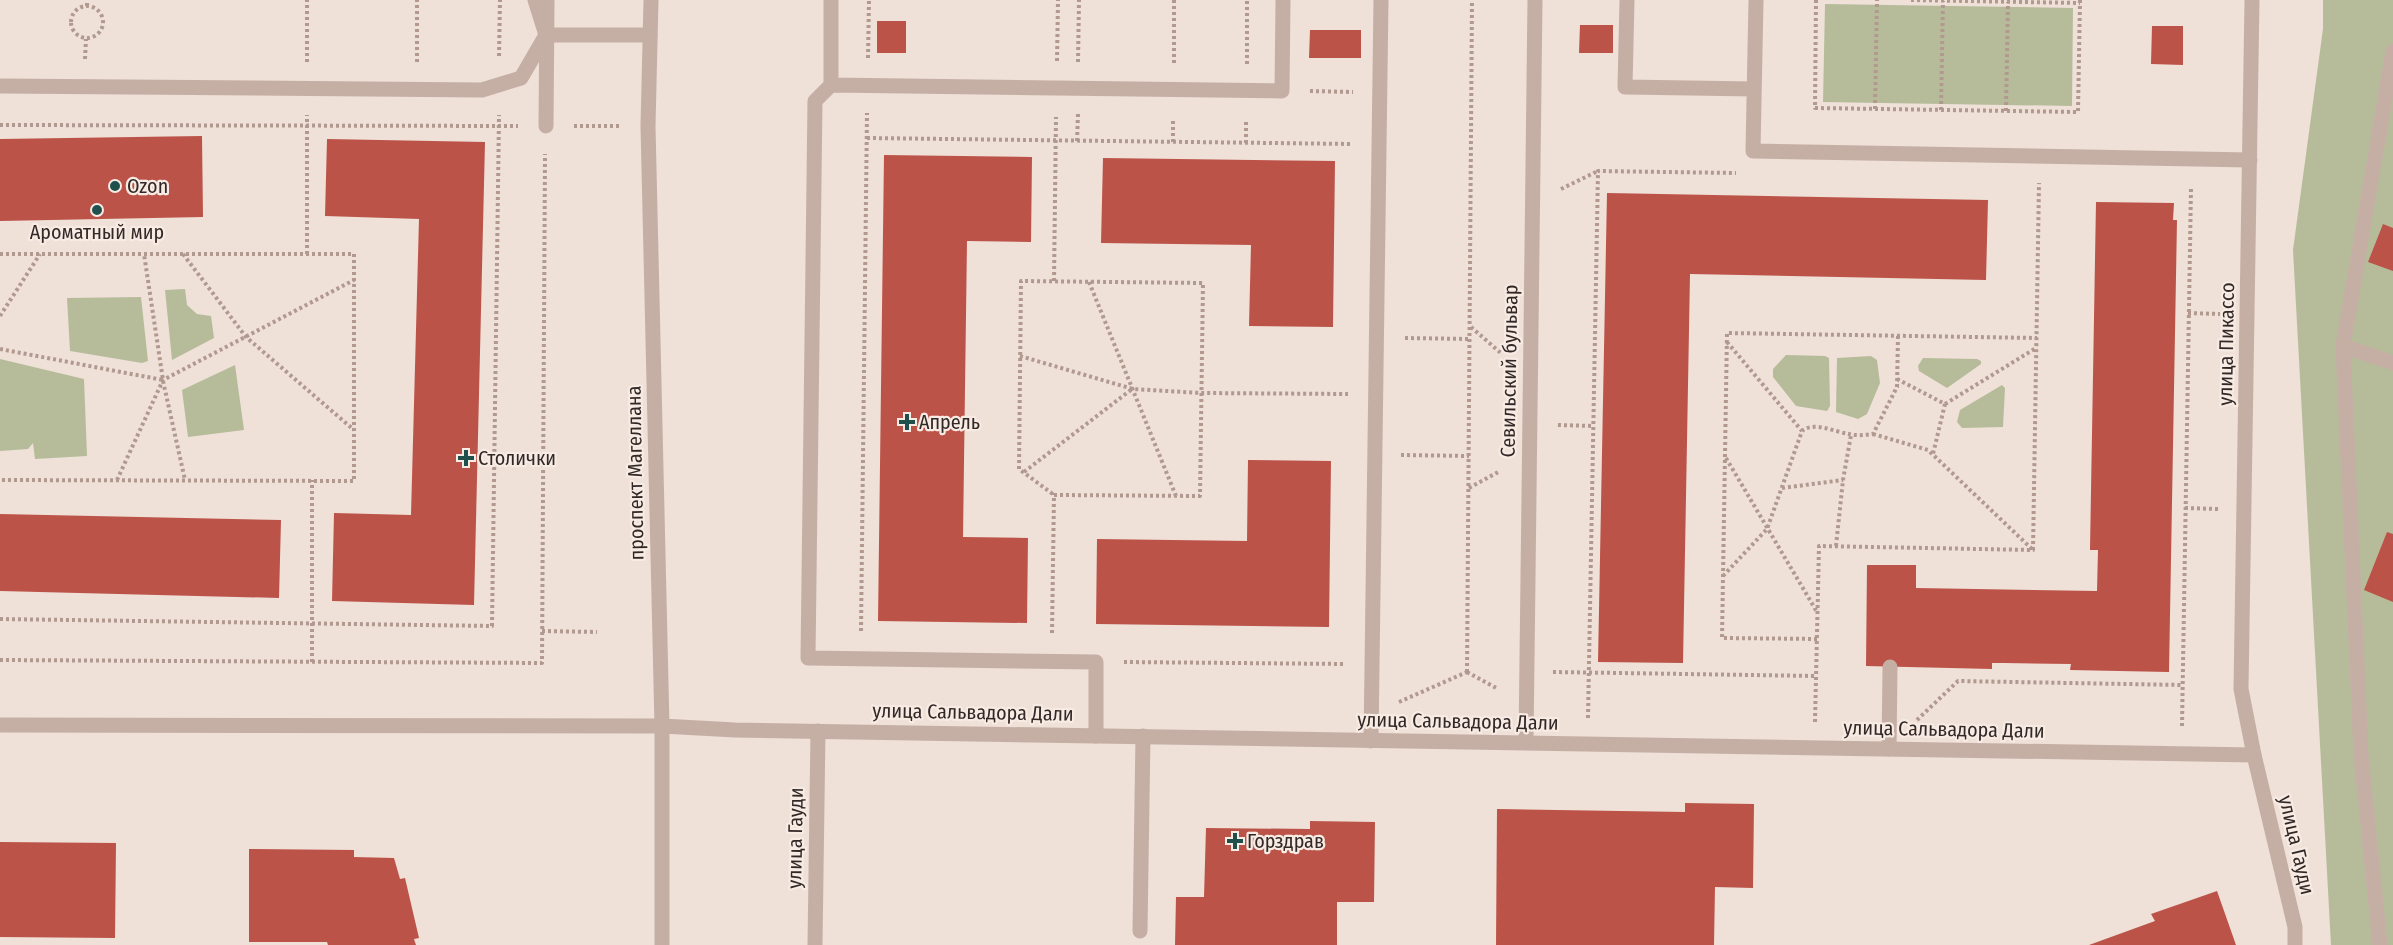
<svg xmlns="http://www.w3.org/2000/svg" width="2393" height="945" font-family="'Fira Sans Condensed',sans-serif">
  <rect width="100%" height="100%" fill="#efe0d8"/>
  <path fill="#b6bc9a" d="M2323,0H2393V945H2331L2293,250L2323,29Z
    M1825,4L2073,8L2072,106L1823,102Z
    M185,289L187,305L197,314L211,316L214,338L172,360L165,290Z
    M141,297L148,361L142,363L70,351L67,298Z
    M1786,355L1825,356L1829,358L1830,406L1827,411L1796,406L1773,377V369Z
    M1871,356L1877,360L1880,383L1867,414L1858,419L1836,412L1837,358Z
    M1923,358L1977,359L1981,361V364L1947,388L1919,371L1918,366Z
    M0,359L84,379L87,456L35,459L33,443L28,449L0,451Z
    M235,365L244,430L188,437L182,390Z
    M2002,385L2005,388L2003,427L1962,428L1957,422L1960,410Z"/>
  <path fill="#bc5348" d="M877,21H906V53H877Z
    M1580,25H1613V53H1579Z
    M2152,26H2183V65L2151,64Z
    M1310,30H1361V58H1309Z
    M202,136L203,217L0,221V139Z
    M327,139L485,142L474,605L332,601L334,513L411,515L419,219L325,216Z
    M884,155L1032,157L1031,242L967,241L963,537L1028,538L1027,623L878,621Z
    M1103,158L1335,161L1333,327L1249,326L1251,245L1101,243Z
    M1607,193L1988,200L1986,280L1690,274L1683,663L1598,662Z
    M2096,202L2174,203L2173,220H2177L2169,672L2070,670L2071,664L2004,663H1992V669L1866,666L1867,565H1916V588L2097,591L2098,550H2090Z
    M2383,224L2393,228V271L2368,262Z
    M1248,460L1331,461L1329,627L1096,624L1097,539L1247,541Z
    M0,514L281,520L279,598L0,591Z
    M2387,532L2393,534V602L2364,590Z
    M1685,803L1754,804L1753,888L1715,887L1714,945H1496L1497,809L1685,812Z
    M1310,821L1375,822L1374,902H1337V945H1175L1176,897H1204L1206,828L1310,829Z
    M0,842L116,843L115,938L0,937Z
    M249,849L354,850V857L394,858L400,879L405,878L419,938L414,939L416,945H328L327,942H249Z
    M2217,891L2236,945H2089L2155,921L2151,914Z"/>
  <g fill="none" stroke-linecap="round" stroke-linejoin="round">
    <path stroke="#b19990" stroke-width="4" stroke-dasharray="3 3" stroke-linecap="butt" d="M1816,0L1815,108L2078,112L2080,0
      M1911,0L2080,3
      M87,6V0
      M71 22a16 16 0 1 1 32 0a16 16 0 1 1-32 0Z
      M499,56L500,0
      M868,58L869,0
      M85,59L86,39
      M1057,61L1058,0
      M307,62V0
      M417,62V0
      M1078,62L1079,0
      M1174,63V0
      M1247,64V0
      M1310,91L1353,92
      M1875,109L1877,0
      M1941,110L1943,1
      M2006,111L2008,2
      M0,125L518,126
      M574,126H620
      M867,138L1352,144
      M1077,141L1078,114
      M1173,142V118
      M1246,143V119
      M1561,189L1598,171
      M0,254H354V481L0,480
      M183,254L246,337L354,430
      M307,254V115
      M1054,281L1056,117
      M1089,282L1176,496
      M2188,313L2220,314
      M0,316L40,254
      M1471,327L1502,354
      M1405,338L1470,339
      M1727,342L1802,431
      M0,349L163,380L144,254
      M1020,356L1133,389L1201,393L1348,394
      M1897,379L1945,404L1933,454
      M163,381L185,480
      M1945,404L2036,348
      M1558,425L1593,426
      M1873,434L1928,450L2033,550
      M1401,455L1469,456
      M1726,458L1817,612
      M1024,472L1132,389
      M117,480L163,380L354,280
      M1469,488L1500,471
      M1782,488L1843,480
      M2185,508L2218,509
      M1836,546L1843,480L1851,435
      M1723,576L1767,529L1802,431C1814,421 1835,432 1849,434C1857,436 1865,435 1873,434L1897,387L1898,336
      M0,619L492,626L499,115
      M542,631L597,632
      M861,631L867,113
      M1052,633L1054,495L1200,496L1203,283L1021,281L1019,469L1054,495
      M1817,639L1722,638L1727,333L2037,338
      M0,660L542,663L545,154
      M312,662V480
      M1124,662L1345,664
      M1467,672L1472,0
      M1467,672L1498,689
      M1553,672L1816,676
      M1399,702L1467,672
      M1588,718L1598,171L1736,173
      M1917,720L1958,681L2182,685
      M1815,722L1819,546L2033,550L2039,183
      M2182,726L2191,188"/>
    <path stroke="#c5afa5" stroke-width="15" d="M831,0V85L815,101L808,658L1096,662V736
      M1627,0L1625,87L1754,89
      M1756,0L1753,151L2250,160
      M546,35H650
      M831,85L1282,91L1283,0
      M0,86L482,90L521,78L546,35L535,0
      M546,126L547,0
      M2343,346L2393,363
      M0,725L662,726
      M1889,749L1890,667
      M2254,755L2295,927V945
      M1140,931L1143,736
      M815,945L818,731
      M2380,945L2361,754L2343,346L2393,51"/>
    <path stroke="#c5afa5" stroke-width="15" d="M1371,741L1381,0
      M1526,742L1535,0"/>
    <path stroke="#c5afa5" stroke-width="15" d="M651,0L648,126L662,726V945
      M662,726L735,730L2254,755L2241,689L2252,0"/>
  </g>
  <g fill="#1f504b" stroke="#f7ebe4" stroke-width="2">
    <circle cx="115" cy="186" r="6"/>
    <circle cx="97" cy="210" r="6"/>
    <path d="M904 413h6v6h6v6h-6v6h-6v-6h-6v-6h6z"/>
    <path d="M463 449h6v6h6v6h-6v6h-6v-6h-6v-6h6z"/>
    <path d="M1232 832h6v6h6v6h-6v6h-6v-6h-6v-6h6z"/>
  </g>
  <g text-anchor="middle" stroke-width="4.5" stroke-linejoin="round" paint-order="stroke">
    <g font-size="20" fill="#322826" stroke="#f7ebe4" text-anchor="start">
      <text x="127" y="193">Ozon</text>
      <text x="97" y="239" text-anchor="middle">Ароматный мир</text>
      <text x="919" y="429">Апрель</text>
      <text x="478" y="465">Столички</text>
      <text x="1247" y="848">Горздрав</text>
    </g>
    <g font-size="20" fill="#322826" stroke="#f7ebe4">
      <text transform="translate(2226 344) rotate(-89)" y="7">улица Пикассо</text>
      <text transform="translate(1509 371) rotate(-89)" y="7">Севильский бульвар</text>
      <text transform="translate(635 473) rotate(-91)" y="7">проспект Магеллана</text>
      <text transform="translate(973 712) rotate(1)" y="7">улица Сальвадора Дали</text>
      <text transform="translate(1458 721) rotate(1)" y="7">улица Сальвадора Дали</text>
      <text transform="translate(1944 729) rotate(1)" y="7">улица Сальвадора Дали</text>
      <text transform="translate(795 838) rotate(-89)" y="7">улица Гауди</text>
      <text transform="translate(2297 845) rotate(77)" y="7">улица Гауди</text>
    </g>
  </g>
</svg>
